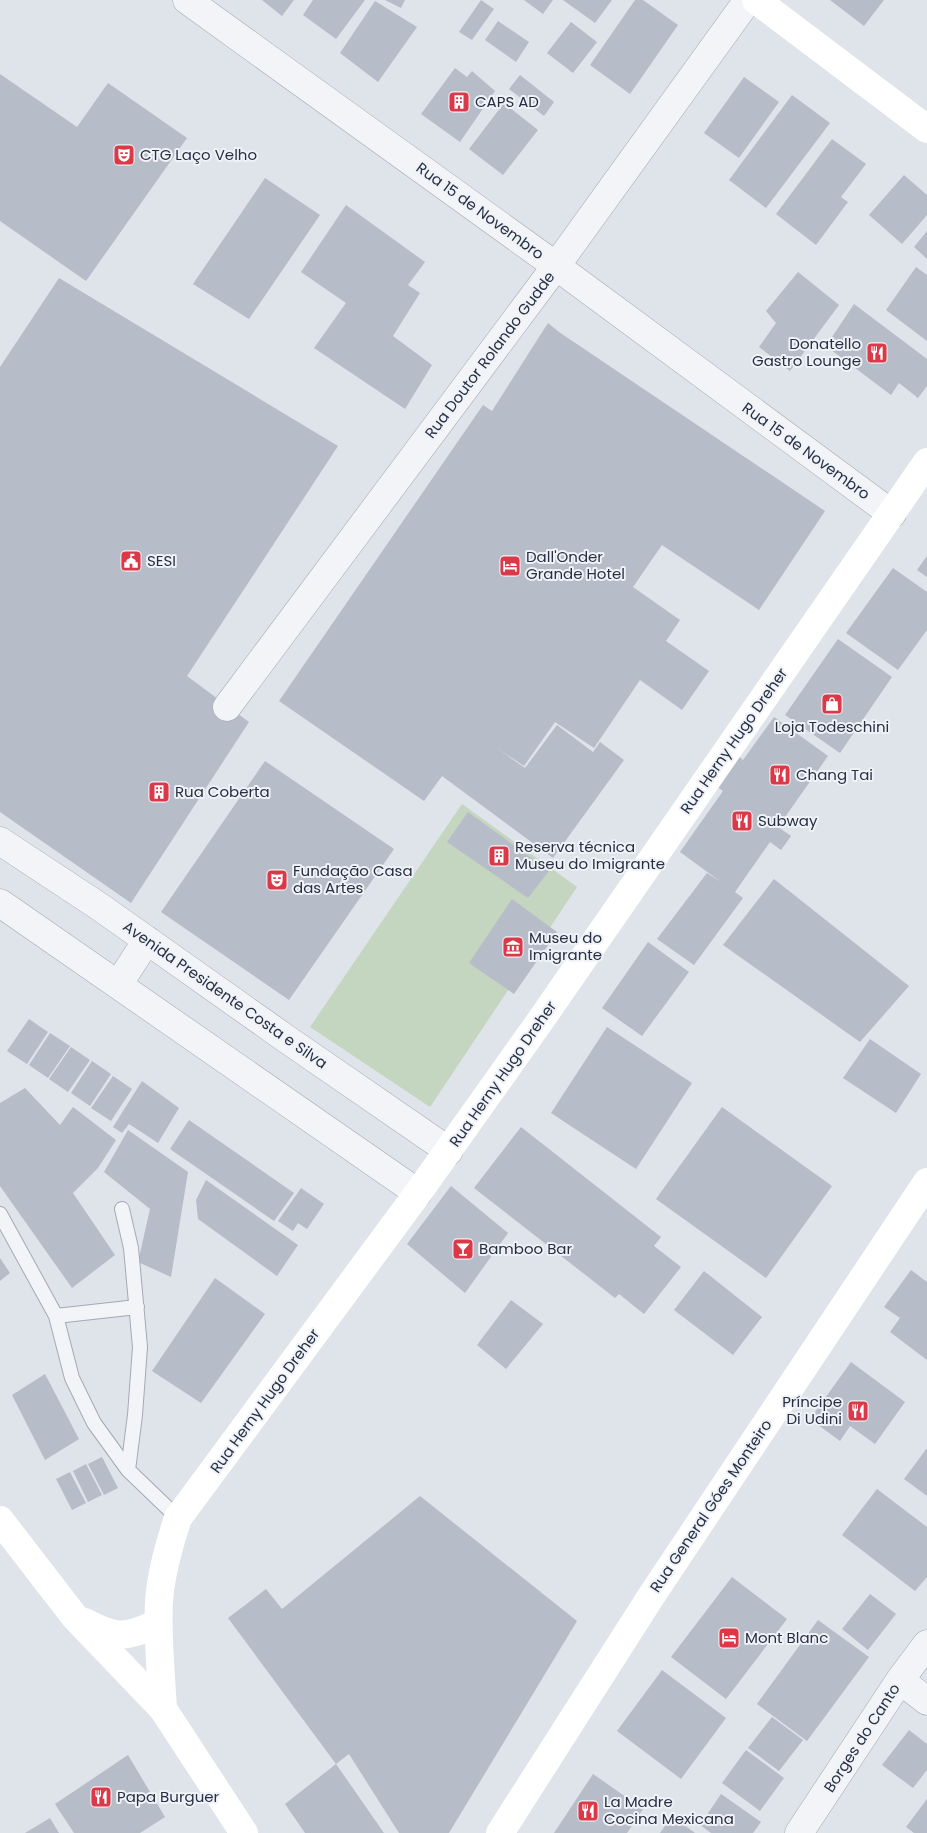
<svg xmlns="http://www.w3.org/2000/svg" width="927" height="1833" font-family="Poppins,sans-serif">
  <rect width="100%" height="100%" fill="#dfe3ea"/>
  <path fill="#c4d5c0" d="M462,804L577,887L430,1107L310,1027Z"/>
  <path fill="#b6bcc8" d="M262,0H294L282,16Z
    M313,0H365L336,39L303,15Z
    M385,0H405L401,8Z
    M481,0L494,9L472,40L459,32Z
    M524,0H553L543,14Z
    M563,0H612L595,23Z
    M635,0H643L678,25L630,94L590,65Z
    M830,0H884L864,26Z
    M375,1L417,27L378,82L340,53Z
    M498,21L529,42L516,62L485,40Z
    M571,22L597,42L573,73L547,53Z
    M455,68L467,77L472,71L495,91L460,142L421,114Z
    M0,74L77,127L108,83L187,138L86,281L0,221Z
    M520,75L554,102L544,116L509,89Z
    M744,77L779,102L739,158L704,133Z
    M792,95L830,123L766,208L729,180Z
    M504,103L538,130L503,175L469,149Z
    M832,139L866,164L841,197L848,202L816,245L776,214Z
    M904,175L927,195V215L902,244L869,215Z
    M265,178L320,215L249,319L193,284Z
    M346,205L425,262L408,285L420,293L393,336L432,365L405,409L314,348L346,303L301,272Z
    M927,231V259L914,247Z
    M916,267L927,275V341L886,310Z
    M798,272L839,305L790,371L759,347L776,323L766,311Z
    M59,278L338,446L187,676L249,722L131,903L0,812V367Z
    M854,304L927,359V386L918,398L899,383L891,395L826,346Z
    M548,323L559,332L825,511L759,610L662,545L633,587L680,620L666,641L709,671L682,710L640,680L594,748L555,722L524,766L494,746L525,768L557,725L593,752L600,742L624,760L553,858L442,776L424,801L279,701L483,405L492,411Z
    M927,556V577L917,570Z
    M893,568L927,592V630L898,670L846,633Z
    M838,639L892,677L840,753L785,715Z
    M774,717L828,756L778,827L791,836L781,850L770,842L735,892L743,898L694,965L657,939L707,873L721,882L680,852L723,791L716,786L737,755L743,760Z
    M265,761L394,849L289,1000L161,912Z
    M468,812L549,871L528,898L447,842Z
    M774,879L909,986L860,1042L723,945Z
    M512,899L557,932L514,994L469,963Z
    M648,942L689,972L642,1036L602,1008Z
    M29,1019L48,1032L27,1064L7,1051Z
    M607,1027L692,1083L636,1169L551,1113Z
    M50,1033L70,1046L48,1078L29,1065Z
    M870,1039L921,1074L896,1113L843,1078Z
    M71,1047L90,1060L68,1092L49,1079Z
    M92,1061L111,1074L90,1106L71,1093Z
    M113,1076L132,1089L111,1121L91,1108Z
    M142,1081L179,1108L158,1143L129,1124L122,1133L113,1127Z
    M25,1088L60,1125L73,1107L116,1140L98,1168L73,1193L115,1255L72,1288L0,1186V1103Z
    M722,1107L832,1186L766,1278L656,1199Z
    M189,1120L294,1193L274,1221L170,1149Z
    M521,1127L661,1237L654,1246L681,1267L644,1314L619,1294L615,1298L474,1188Z
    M128,1130L188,1172L171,1277L138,1262L150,1209L104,1172Z
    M206,1180L298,1245L277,1276L198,1219L196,1200Z
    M451,1186L508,1233L465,1293L407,1244Z
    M301,1188L324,1204L307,1229L298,1223L293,1231L278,1221Z
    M0,1258L10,1273L0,1281Z
    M911,1270L927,1282V1360L890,1332L900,1318L884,1307Z
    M704,1271L762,1317L733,1355L674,1310Z
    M215,1278L265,1314L201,1403L152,1371Z
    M511,1300L543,1324L506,1369L477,1345Z
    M851,1362L905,1402L875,1444L850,1426L840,1441L810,1419Z
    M45,1374L79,1439L45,1460L12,1395Z
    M927,1448V1496L904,1479Z
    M102,1457L118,1488L104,1495L88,1464Z
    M86,1464L102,1495L88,1502L73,1471Z
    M70,1472L86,1503L72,1510L56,1479Z
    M877,1489L927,1527V1577L915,1591L842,1535Z
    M420,1496L577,1621L449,1833H399L349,1754L336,1764L228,1618L266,1589L282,1609Z
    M732,1577L787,1619L726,1699L671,1657Z
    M870,1594L896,1614L868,1650L842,1629Z
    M818,1620L869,1657L807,1741L757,1704Z
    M662,1670L726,1718L681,1779L617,1731Z
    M772,1717L803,1740L779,1771L748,1748Z
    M909,1730L927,1744V1770L913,1788L882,1765Z
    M746,1750L784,1778L760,1811L722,1783Z
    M128,1755L165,1817L140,1833H74L55,1804Z
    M336,1764L384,1833H305L285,1804Z
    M593,1774L643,1809L627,1833H554Z
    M721,1794L761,1822L753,1833H711L700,1825Z
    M927,1799V1833H914L906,1827Z
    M672,1816L695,1833H660Z
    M50,1818L59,1833H25Z"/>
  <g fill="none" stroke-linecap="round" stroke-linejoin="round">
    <g stroke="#a4a9b5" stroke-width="16">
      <path id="lane" d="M122,1209L131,1248L140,1347L135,1415L128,1470
        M0,1214L56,1316L72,1378L94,1423L128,1470L178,1518
        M56,1316L137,1307"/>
    </g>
    <g stroke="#a4a9b5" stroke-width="29">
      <path id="street" d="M187,0L556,266L892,514
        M227,707L556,266L748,0
        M0,841L100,907L285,1038L449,1151
        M0,903L418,1193
        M118,985L147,940
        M900,1680L927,1701
        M799,1833L900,1680L927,1644"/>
    </g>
    <use href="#lane" stroke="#f3f4f8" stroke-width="14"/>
    <use href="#street" stroke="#f3f4f8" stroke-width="28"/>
    <path stroke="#fff" stroke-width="28" d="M756,0L927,129
      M0,1520L74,1616L163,1709L244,1833
      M85,1622C117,1639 126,1638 158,1623
      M163,1709C161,1673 157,1637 159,1601C161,1572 169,1545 178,1518L418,1193L538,1024L927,462
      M500,1833L650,1598L927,1182"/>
  </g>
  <defs>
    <g id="building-square" transform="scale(1.125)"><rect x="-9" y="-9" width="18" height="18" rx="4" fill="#db3948" stroke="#eff2f7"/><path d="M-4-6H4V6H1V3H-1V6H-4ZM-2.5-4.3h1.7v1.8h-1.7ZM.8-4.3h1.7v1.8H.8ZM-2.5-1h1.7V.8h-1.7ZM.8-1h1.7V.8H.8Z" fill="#fff"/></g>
    <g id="theatre-square" transform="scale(1.125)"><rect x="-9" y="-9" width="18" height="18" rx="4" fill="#db3948" stroke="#eff2f7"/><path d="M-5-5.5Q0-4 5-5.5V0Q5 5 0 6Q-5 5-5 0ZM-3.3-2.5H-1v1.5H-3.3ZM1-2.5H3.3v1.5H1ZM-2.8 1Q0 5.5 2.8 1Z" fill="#fff"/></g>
    <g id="restaurant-square" transform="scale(1.125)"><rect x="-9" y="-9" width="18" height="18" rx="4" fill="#db3948" stroke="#eff2f7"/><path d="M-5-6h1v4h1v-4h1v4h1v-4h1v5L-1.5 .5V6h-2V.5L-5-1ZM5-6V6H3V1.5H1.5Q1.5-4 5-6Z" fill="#fff"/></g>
    <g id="civic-square" transform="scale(1.125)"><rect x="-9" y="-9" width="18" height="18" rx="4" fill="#db3948" stroke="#eff2f7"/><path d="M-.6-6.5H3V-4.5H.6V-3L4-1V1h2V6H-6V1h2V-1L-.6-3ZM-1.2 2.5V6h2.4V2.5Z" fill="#fff"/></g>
    <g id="hotel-square" transform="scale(1.125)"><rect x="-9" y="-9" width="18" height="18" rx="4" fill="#db3948" stroke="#eff2f7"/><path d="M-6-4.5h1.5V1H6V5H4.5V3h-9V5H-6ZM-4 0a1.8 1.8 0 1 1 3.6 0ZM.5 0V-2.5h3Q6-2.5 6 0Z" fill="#fff"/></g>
    <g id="shop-square" transform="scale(1.125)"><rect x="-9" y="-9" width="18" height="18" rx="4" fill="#db3948" stroke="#eff2f7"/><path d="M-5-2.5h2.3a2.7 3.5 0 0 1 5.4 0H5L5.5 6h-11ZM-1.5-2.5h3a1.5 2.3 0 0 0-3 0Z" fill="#fff"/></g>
    <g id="museum-square" transform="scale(1.125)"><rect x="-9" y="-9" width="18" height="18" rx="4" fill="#db3948" stroke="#eff2f7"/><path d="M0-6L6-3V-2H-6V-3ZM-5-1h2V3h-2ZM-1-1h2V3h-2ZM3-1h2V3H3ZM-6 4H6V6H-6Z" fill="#fff"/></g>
    <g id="bar-square" transform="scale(1.125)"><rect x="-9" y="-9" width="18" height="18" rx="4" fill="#db3948" stroke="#eff2f7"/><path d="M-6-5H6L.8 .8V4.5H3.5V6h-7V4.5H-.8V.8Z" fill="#fff"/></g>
  </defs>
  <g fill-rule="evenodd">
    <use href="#building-square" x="459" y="102"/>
    <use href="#theatre-square" x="124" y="155"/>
    <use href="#restaurant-square" x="877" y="353"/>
    <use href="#civic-square" x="131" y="561"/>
    <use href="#hotel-square" x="510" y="566"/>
    <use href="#shop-square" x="832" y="704"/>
    <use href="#restaurant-square" x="780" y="775"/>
    <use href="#building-square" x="159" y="792"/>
    <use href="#restaurant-square" x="742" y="821"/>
    <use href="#building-square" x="499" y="856"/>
    <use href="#theatre-square" x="277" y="880"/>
    <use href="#museum-square" x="513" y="947"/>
    <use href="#bar-square" x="463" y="1249"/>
    <use href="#restaurant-square" x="858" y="1411"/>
    <use href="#hotel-square" x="729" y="1638"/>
    <use href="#restaurant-square" x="101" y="1797"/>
    <use href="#restaurant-square" x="588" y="1811"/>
  </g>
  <g text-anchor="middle" stroke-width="4" stroke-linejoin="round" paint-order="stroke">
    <g font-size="15" fill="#272f43" stroke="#eff2f7" text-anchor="start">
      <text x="475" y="107">CAPS AD</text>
      <text x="140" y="160">CTG Laço Velho</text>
      <text x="861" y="349" text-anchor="end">Donatello<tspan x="861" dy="17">Gastro Lounge</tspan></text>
      <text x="526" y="562">Dall'Onder<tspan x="526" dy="17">Grande Hotel</tspan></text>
      <text x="147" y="566">SESI</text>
      <text x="832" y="732" text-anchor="middle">Loja Todeschini</text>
      <text x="796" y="780">Chang Tai</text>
      <text x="175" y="797">Rua Coberta</text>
      <text x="758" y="826">Subway</text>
      <text x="515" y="852">Reserva técnica<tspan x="515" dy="17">Museu do Imigrante</tspan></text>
      <text x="293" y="876">Fundação Casa<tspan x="293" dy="17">das Artes</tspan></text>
      <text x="529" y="943">Museu do<tspan x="529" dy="17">Imigrante</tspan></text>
      <text x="479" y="1254">Bamboo Bar</text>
      <text x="842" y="1407" text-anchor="end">Príncipe<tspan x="842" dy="17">Di Udini</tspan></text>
      <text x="745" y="1643">Mont Blanc</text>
      <text x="117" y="1802">Papa Burguer</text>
      <text x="604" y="1807">La Madre<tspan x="604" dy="17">Cocina Mexicana</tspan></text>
    </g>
    <g font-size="15" fill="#272f43" stroke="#eff2f7">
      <text transform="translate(480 211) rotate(36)" y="5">Rua 15 de Novembro</text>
      <text transform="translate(490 355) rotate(-53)" y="5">Rua Doutor Rolando Gudde</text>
      <text transform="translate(806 451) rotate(36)" y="5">Rua 15 de Novembro</text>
      <text transform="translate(734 741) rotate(-55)" y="5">Rua Herny Hugo Dreher</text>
      <text transform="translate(225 995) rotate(35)" y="5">Avenida Presidente Costa e Silva</text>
      <text transform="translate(503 1074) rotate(-55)" y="5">Rua Herny Hugo Dreher</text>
      <text transform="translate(265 1401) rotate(-54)" y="5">Rua Herny Hugo Dreher</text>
      <text transform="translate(711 1506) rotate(-56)" y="5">Rua General Góes Monteiro</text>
      <text transform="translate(862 1738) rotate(-57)" y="5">Borges do Canto</text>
    </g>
  </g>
</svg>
